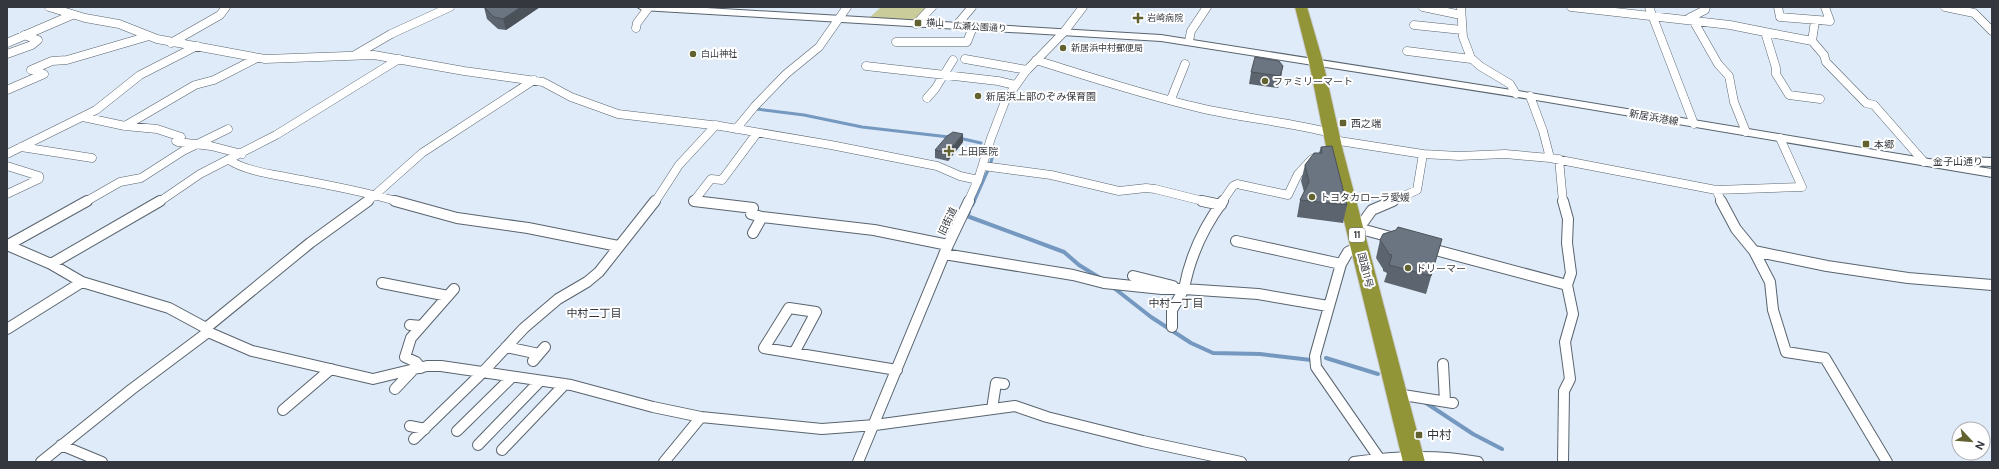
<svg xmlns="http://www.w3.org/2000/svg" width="1999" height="469" font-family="'DM Sans','Noto Sans JP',sans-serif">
  <rect width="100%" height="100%" fill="#dfebf8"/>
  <path fill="#cacd99" d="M881,7H928L914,22L869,18Z"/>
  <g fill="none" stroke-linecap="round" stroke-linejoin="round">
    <path stroke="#7498bf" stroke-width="3" d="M757,109L804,115L862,127L949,137
      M959,138L981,143
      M991,162L994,151
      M974,202L989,168"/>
    <path stroke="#7498bf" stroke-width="4" d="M972,205L974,201
      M969,212L967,216L1064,252L1079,265L1100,278
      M1114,288L1151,317L1191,343L1213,353L1260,354L1311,360
      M1326,358L1378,374
      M1423,401L1473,434L1502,449"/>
    <g stroke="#59646f" stroke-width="9">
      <path id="street-far1" d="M49,7L85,18L119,24L157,39L265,59L374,55L464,71L543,82L571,97L618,114L720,126L831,145L937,166L960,176L978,180
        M1423,7L1461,15
        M1461,7L1463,37L1471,58L1480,66L1510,84L1516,94
        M1571,7L1730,25L1765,32
        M1649,7L1694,124
        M1706,7L1705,10L1689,18L1694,22L1718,64L1729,76L1734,102L1746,132
        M1778,7L1780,17L1830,21L1825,7
        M1945,7L1974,13L1992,31
        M1815,21L1812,41L1824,55L1826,62L1866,103L1874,105L1924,162
        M916,24L932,7
        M1414,25L1462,30
        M956,26L972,7
        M636,28L637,23L649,7
        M1189,41L1191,31L1207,7
        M1812,41L1765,32L1776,68V74L1789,95L1820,99
        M896,42H967L973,27
        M7,43L72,15
        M171,43L220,15L226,7
        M1407,51L1471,59
        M7,54L32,45L38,40L24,35
        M355,55L391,34L450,7
        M965,59L1027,70
        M1036,60C1090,77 1144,95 1200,108C1243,118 1288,122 1331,133
        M866,66L998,81L1015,85
        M7,90L44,74L31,70L52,61L67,60L149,36
        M1530,96L1543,131L1550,158
        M927,98L935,89L953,60
        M1171,99L1185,64
        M83,117L125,126L157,129L181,137L176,141L178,142L211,146L242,154
        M125,126L195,85L214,80L257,58
        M736,129L755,106L786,74L819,47L847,7
        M1333,140L1423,154L1459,156L1505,154L1550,158L1716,190L1802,187L1780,138
        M21,147L92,158
        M7,154L96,110L140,75L197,46
        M1559,159L1563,202
        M229,160C246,171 271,174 291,178C327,185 363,191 399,202
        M7,166L39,176V179L7,194
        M983,166L1051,175L1119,191L1146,188L1155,189L1207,202
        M1716,190L1722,202
        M85,202L120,182L141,178L183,151L228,129
        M159,202L200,174L276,135L399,59
        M367,202L422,153L534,80
        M655,202L679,165L716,125
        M698,202L694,201L711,179L722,180L757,133
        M968,202L978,180L991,138L1006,99L1026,71L1064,32L1083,7
        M1222,202L1233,186L1237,184L1288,195L1298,174L1312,159
        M1391,202L1417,190L1423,154"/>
    </g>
    <g stroke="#59646f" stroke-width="12">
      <path id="street" d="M395,201L457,218L528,228L618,246
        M694,201L753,208L751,214L762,217
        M1202,201L1221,205
        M1393,201L1372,210L1364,221L1354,227L1394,238
        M1563,201L1568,219L1567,243L1571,273L1567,285L1573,314L1565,342L1570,379L1564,391L1563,462
        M1721,201L1736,229L1754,251L1770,282L1773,310L1786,352L1825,358L1887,462
        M753,233L762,217L874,230L948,245
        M1236,241L1341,264
        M7,245L51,264L82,282L169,308L206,328L208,332L252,351L373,379L427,366H441L571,385L653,407L701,417L822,429L875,425L1015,406L1047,417L1143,441L1241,462
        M8,245L87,201
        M1360,246L1348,252L1341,264L1315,356L1316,367L1379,458L1380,462
        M1428,248L1567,285
        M1754,251L1827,266L1908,278L1992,285
        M944,254L1073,275L1104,283L1162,289H1184C1190,256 1203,228 1223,201
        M51,264L160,201
        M1133,276L1173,286
        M382,283L448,296
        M789,308L816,312L794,353L764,348Z
        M410,325L421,326
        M1172,327V310L1184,289L1258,294L1328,306
        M206,328L310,243L368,201
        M7,329L82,282
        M506,347L539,354
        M794,353L897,370
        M533,361L545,347
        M1443,364L1445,401
        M421,368L416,362L405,357L411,338L454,289
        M395,389L412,371
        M1397,394L1453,403
        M992,409L996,383L1004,384
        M283,410L331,369
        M410,426L425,429
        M457,431L512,377
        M414,439L483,372L524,328L558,299L587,282L599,272L655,201
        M61,445L102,462
        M478,445L540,381
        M502,450L565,384
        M41,462L132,389L208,332
        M664,462L701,417
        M858,462L948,245L969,201
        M1354,462C1396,456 1436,454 1478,462"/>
    </g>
    <g stroke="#59646f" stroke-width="2">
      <path id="secondary" d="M637,7H690L1161,35L1530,93L1953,163L1952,161L1954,158L1958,157L1992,158V166L1964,165L1992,169V177L1530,99L1161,41L642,10Z"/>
    </g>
    <g stroke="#cacbcd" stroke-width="2">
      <path id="highway" d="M1295,7H1307L1323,62L1343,151L1425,462H1403L1327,151L1309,62Z"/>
    </g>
    <use href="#street-far1" stroke="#fff" stroke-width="8"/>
    <use href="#street" stroke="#fff" stroke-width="10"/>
    <use href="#secondary" fill="#fff" fill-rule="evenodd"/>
    <use href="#highway" fill="#929438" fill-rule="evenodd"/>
  </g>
  <path fill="#5c656f" d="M484,7H540L506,30L498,29L487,19Z
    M1279,61L1281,78L1278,88L1249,84L1251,72Z
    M963,142L948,161L935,158V150Z
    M1321,147L1347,205L1343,223L1297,217L1300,200L1304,192L1301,181L1305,165L1319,153Z
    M1442,239L1426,294L1384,282L1387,273L1383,271V269L1376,258L1380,240Z"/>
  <path fill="#4b525a" d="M521,7H540L506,30L503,19Z
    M1283,66L1281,78L1278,88L1280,76Z
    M963,134V142L948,161L947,153Z"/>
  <path fill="#6b7581" stroke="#4b525a" d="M484,7H521L503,19L494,17Z
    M1255,57L1279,61L1283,66L1280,76L1251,72Z
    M953,132L963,134L947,153L935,150L947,136Z
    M1332,146L1347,205L1300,200L1309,182L1305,165L1314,153H1322L1321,147Z
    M1398,227L1442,239L1431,276L1389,265L1392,255L1388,254V252L1380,240L1383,234L1396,230Z"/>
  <g fill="#616230" stroke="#fff" stroke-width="1.5">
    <path d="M1136 12h4v4h4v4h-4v4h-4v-4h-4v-4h4z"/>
    <rect x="914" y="19" width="8" height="8" rx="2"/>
    <circle cx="1063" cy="48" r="4"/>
    <circle cx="693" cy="54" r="4"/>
    <circle cx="1265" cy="81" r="4"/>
    <circle cx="978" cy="96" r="4"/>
    <rect x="1339" y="119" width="8" height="8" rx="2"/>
    <rect x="1862" y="140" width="8" height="8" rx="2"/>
    <path d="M947 145h4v4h4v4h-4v4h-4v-4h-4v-4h4z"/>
    <circle cx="1312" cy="197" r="4"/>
    <circle cx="1408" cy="268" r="4"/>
    <rect x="1415" y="431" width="8" height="8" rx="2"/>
  </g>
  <g text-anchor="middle" stroke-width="4" stroke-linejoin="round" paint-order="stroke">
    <g font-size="9" fill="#34383e" stroke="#fff" text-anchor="start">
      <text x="1147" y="21">岩崎病院</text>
      <text x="926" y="26">横山</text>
      <text x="1071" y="51">新居浜中村郵便局</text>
      <text x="701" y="57">白山神社</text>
    </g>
    <g font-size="9" fill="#34383e" stroke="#fff">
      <text transform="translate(980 27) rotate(3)" y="3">広瀬公園通り</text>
    </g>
    <rect fill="#fff" stroke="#717478" stroke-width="1" x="1349" y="228" width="16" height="14" rx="3"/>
    <g font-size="9" font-weight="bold" fill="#34383e">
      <text x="1357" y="238">11</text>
    </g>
    <g font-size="10" fill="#34383e" stroke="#fff" text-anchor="start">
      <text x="1273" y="85">ファミリーマート</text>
      <text x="986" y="100">新居浜上部のぞみ保育園</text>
      <text x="1351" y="127">西之端</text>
      <text x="1874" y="148">本郷</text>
      <text x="958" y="155">上田医院</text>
      <text x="1320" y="201">トヨタカローラ愛媛</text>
      <text x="1416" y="272">ドリーマー</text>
    </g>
    <g font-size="10" fill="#34383e" stroke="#fff">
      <text transform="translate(1654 117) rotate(10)" y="4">新居浜港線</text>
      <text x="1958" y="165">金子山通り</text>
      <text transform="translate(947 221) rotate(-65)" y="4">旧街道</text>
      <text transform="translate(1366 270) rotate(76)" y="4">国道11号</text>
    </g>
    <g font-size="11" fill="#34383e" stroke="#fff">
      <text x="1176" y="307">中村一丁目</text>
      <text x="594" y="317">中村二丁目</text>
    </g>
    <g font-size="12" fill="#34383e" stroke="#fff" text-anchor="start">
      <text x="1427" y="439">中村</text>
    </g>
  </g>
  <rect width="1999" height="469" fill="none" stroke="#34383e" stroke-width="16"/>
  <g transform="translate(1971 441) rotate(116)"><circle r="19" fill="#ffffff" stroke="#aeafb2"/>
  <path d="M0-3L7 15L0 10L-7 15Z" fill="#616230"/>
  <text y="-6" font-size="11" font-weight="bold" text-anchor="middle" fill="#34383e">N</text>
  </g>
</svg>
